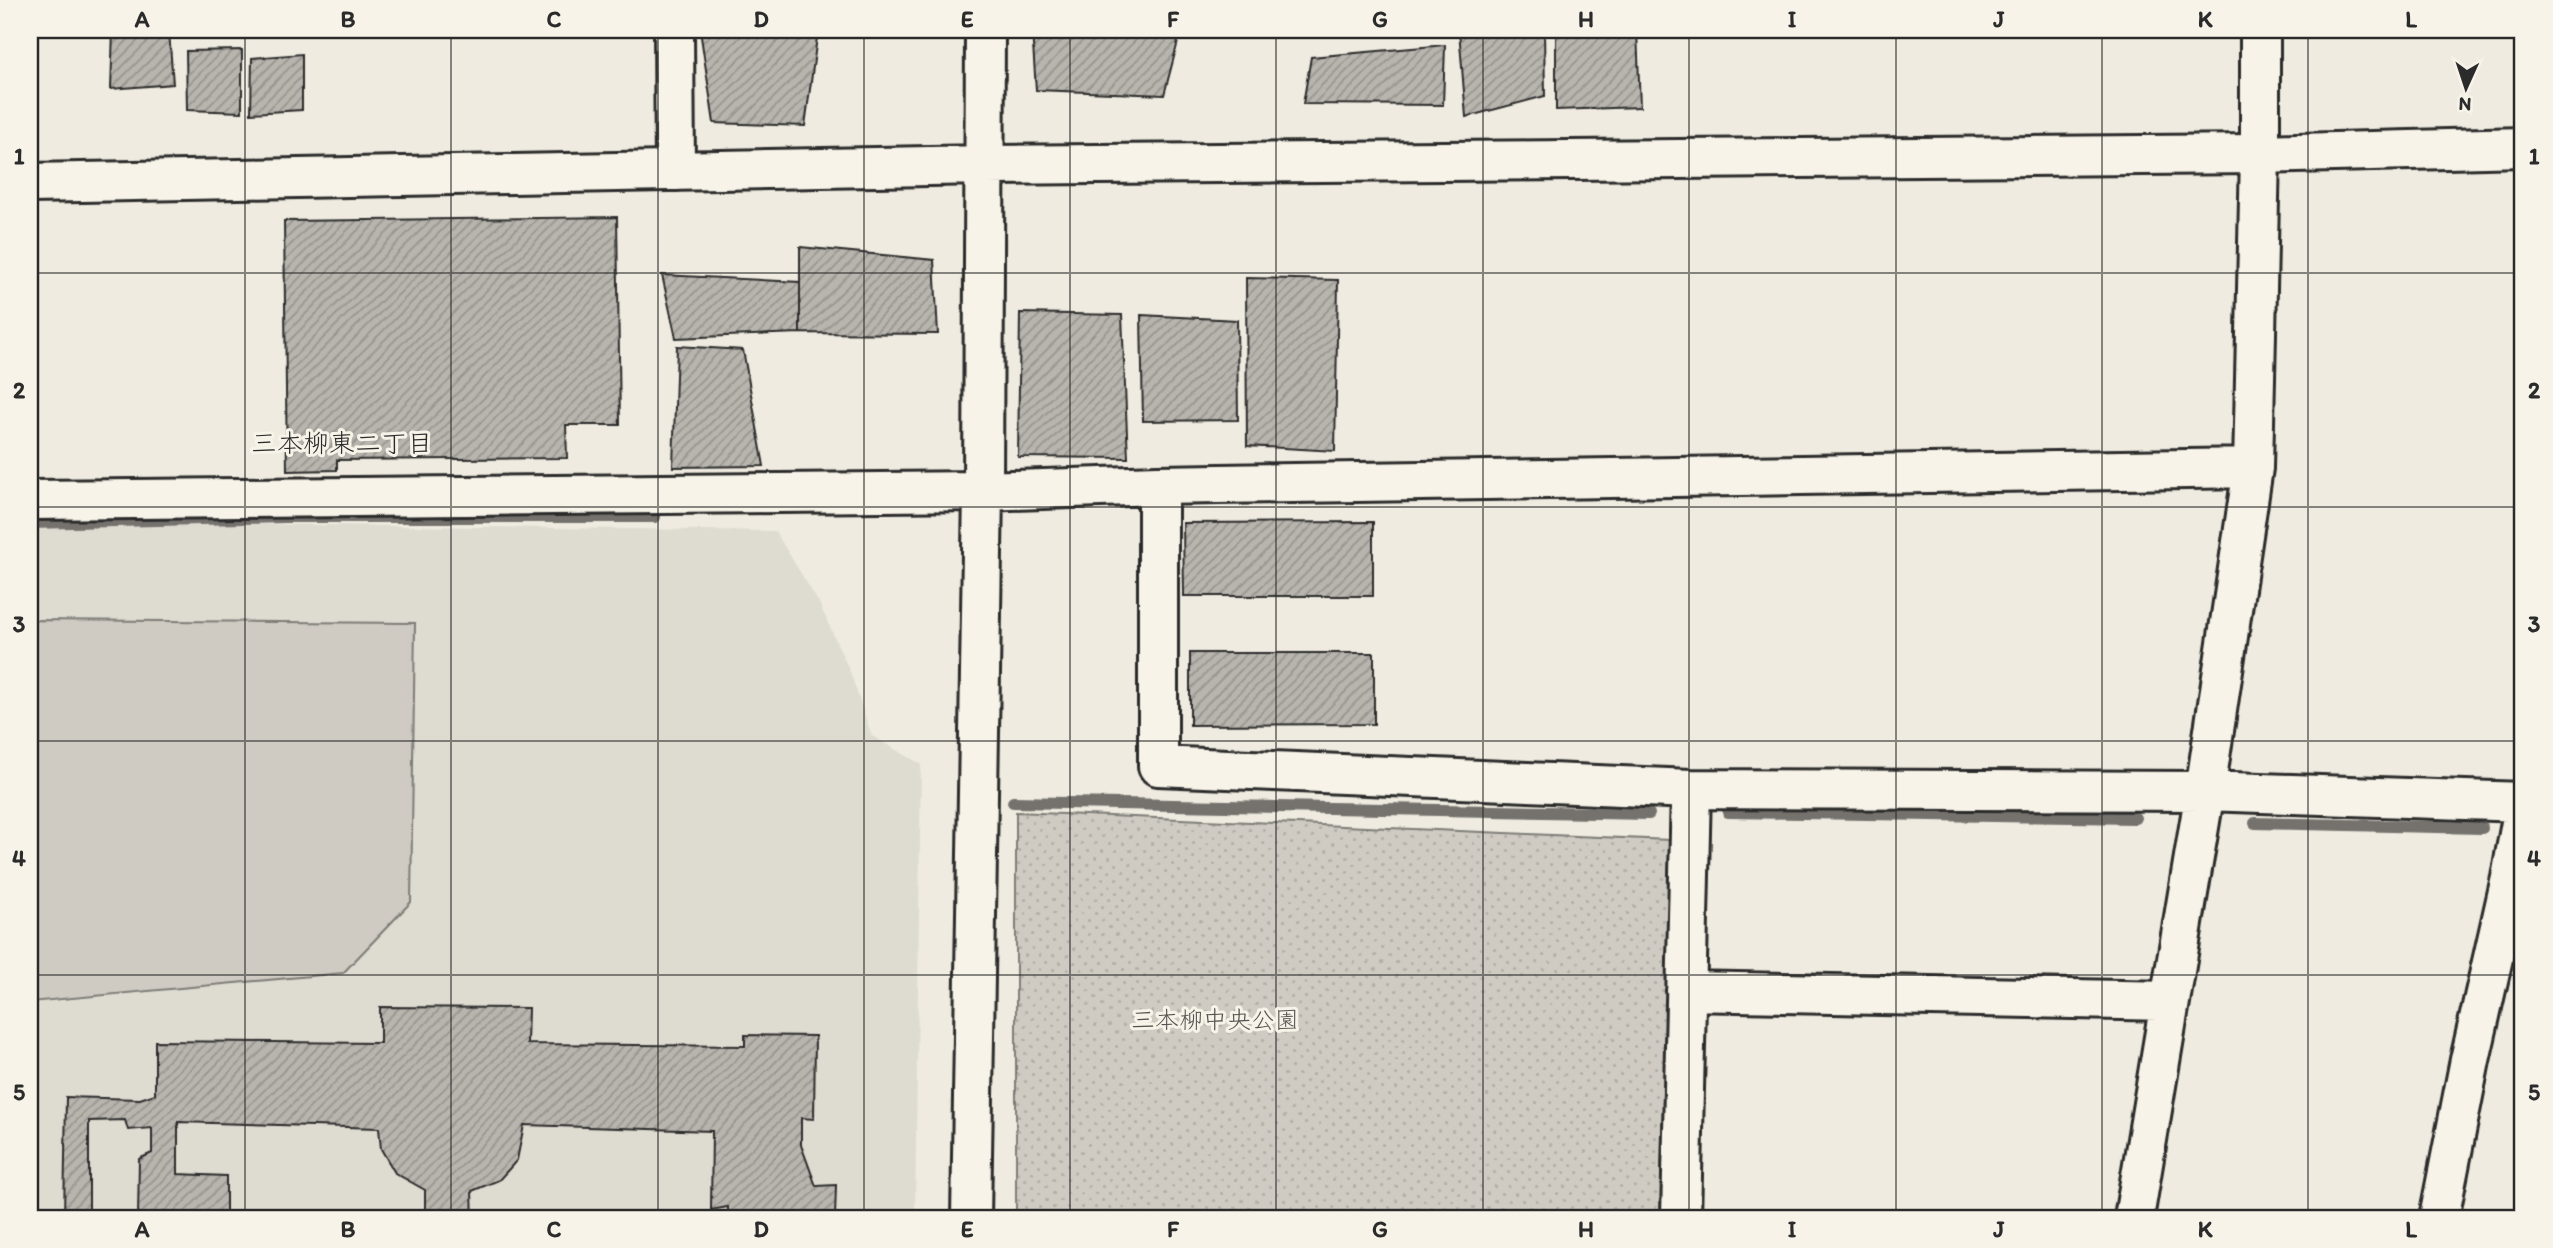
<svg xmlns="http://www.w3.org/2000/svg" width="2553" height="1248" font-family="Itim,'Klee One',sans-serif">
  <defs>
    <pattern id="grass-dots" width="8" height="8" patternUnits="userSpaceOnUse" patternTransform="scale(1.75)"><rect width="8" height="8" fill="#cfcbc2"/><path d="M2 2h.1M6 6h.1" fill="none" stroke="#b2aea7" stroke-width="1.8" stroke-linecap="round"/></pattern>
    <pattern id="building-hatch" width="6" height="6" patternUnits="userSpaceOnUse" patternTransform="scale(1.75)"><rect width="6" height="6" fill="#b8b5ae"/><path d="M-1 1l2-2M0 6l6-6M5 7l2-2" fill="none" stroke="#96938e"/></pattern>
  </defs>
  <rect width="100%" height="100%" fill="#efebe0"/>
  <filter id="ink" filterUnits="userSpaceOnUse"><feTurbulence type="fractalNoise" baseFrequency=".0143" numOctaves="2"/><feDisplacementMap in="SourceGraphic" scale="14" xChannelSelector="R" yChannelSelector="G"/><feConvolveMatrix kernelMatrix="1 2 1 2 8 2 1 2 1" color-interpolation-filters="sRGB"/></filter>
  <g filter="url(#ink)">
    <path fill="#dedbd1" d="M30,521L775,531L819,603L850,672L872,736L921,764L915,1218H30Z"/>
    <path fill="url(#grass-dots)" stroke="#7d7b76" stroke-width="2" d="M1016,812L1670,840L1660,1218H1016Z"/>
    <path fill="#cfcbc2" stroke="#7d7b76" stroke-width="2" d="M30,620L415,623L411,902L343,973L30,1002Z"/>
    <g fill="none" stroke-linecap="round" stroke-linejoin="round">
      <path stroke="#74726e" stroke-width="12" d="M30,523L286,517H655
        M1013,802L1649,814
        M1728,812L2135,818
        M2255,823L2482,828"/>
    </g>
    <path fill="url(#building-hatch)" stroke="#2b2b2b" stroke-width="2" d="M30,30H99V31L30,33Z
      M113,30L169,31L173,84L111,89Z
      M700,30H818L805,126L714,123Z
      M1032,30H1181L1164,95L1036,90Z
      M1459,30H1544L1545,96L1466,117Z
      M1556,30H1637L1640,107L1556,110Z
      M1445,45L1443,105L1303,104L1311,57Z
      M242,50V112L187,110L186,51Z
      M302,54V110L251,113L252,58Z
      M617,217L620,425H566L567,458L337,460V470L287,471L284,221Z
      M800,247L934,260L938,334L800,333Z
      M662,275L800,282V333L676,338Z
      M1246,278L1338,280L1335,451L1247,446Z
      M1020,313L1122,315L1128,458L1018,457Z
      M1141,315L1237,320L1238,420L1143,421Z
      M677,346L743,350L764,466L673,467Z
      M1373,522V596H1184L1183,523Z
      M1190,653H1374V724L1190,725Z
      M380,1007L528,1008L527,1044L745,1046V1035L815,1036L814,1119L801,1118V1145L816,1186L836,1185L835,1218H728V1207L711,1210L712,1131L524,1125L517,1160L499,1180L472,1191L473,1218H425V1190L395,1173L381,1149L379,1128L178,1122V1174L226,1176V1218H138L139,1159L152,1153V1128L128,1130L125,1120L89,1121V1218H64L66,1097L140,1099L155,1094V1041L380,1043Z"/>
    <g fill="none" stroke-linecap="round" stroke-linejoin="round">
      <g stroke="#2b2b2b" stroke-width="44">
        <path id="street" d="M674,30L675,171
          M1158,485V766L1691,789L2205,791L2523,802
          M30,500L983,491L1158,485L2253,468
          M1686,991L2170,1001
          M971,1218L983,491
          M1681,1218L1691,789
          M2134,1218L2205,791L2253,468L2260,154V30
          M2439,1218L2470,1060L2511,878L2523,812"/>
      </g>
      <g stroke="#2b2b2b" stroke-width="44">
        <path id="secondary" d="M30,183L984,165L2260,154L2523,147
          M983,491L985,30"/>
      </g>
      <use href="#street" stroke="#f7f3e8" stroke-width="38"/>
      <use href="#secondary" stroke="#f7f3e8" stroke-width="38"/>
    </g>
  </g>
  <path fill="none" stroke="#2b2b2b" stroke-width="2" stroke-opacity="0.55" d="M245,30V1218M451,30V1218M658,30V1218M864,30V1218M1070,30V1218M1276,30V1218M1483,30V1218M1689,30V1218M1896,30V1218M2102,30V1218M2308,30V1218M30,273H2523M30,507H2523M30,741H2523M30,975H2523"/>
  <g text-anchor="middle" stroke-width="6" stroke-linejoin="round" paint-order="stroke">
    <g font-size="24" fill="#545351" stroke="#f7f3e8">
      <text x="1215" y="1028">三本柳中央公園</text>
    </g>
    <g font-size="26" fill="#2b2b2b" stroke="#f7f3e8">
      <text x="342" y="452">三本柳東二丁目</text>
    </g>
  </g>
  <rect width="2553" height="1248" fill="none" stroke="#f7f3e8" stroke-width="77"/>
  <g transform="translate(2466 88) rotate(183)" stroke="#f7f3e8" stroke-width="5" paint-order="stroke">
  <path d="M0-5L12 26L0 18L-12 26Z" fill="#2b2b2b"/>
  <text y="-10" font-size="19" font-weight="bold" text-anchor="middle" fill="#2b2b2b">N</text>
  </g>
  <rect x="38" y="38" width="2476" height="1172" fill="none" stroke="#2b2b2b" stroke-width="2.5"/>
  <g font-size="23" text-anchor="middle" font-weight="bold" fill="#2b2b2b">
    <text x="142" y="27">A</text>
    <text x="348" y="27">B</text>
    <text x="554" y="27">C</text>
    <text x="761" y="27">D</text>
    <text x="967" y="27">E</text>
    <text x="1173" y="27">F</text>
    <text x="1380" y="27">G</text>
    <text x="1586" y="27">H</text>
    <text x="1792" y="27">I</text>
    <text x="1999" y="27">J</text>
    <text x="2205" y="27">K</text>
    <text x="2411" y="27">L</text>
    <text x="19" y="164">1</text>
    <text x="2534" y="164">1</text>
    <text x="19" y="398">2</text>
    <text x="2534" y="398">2</text>
    <text x="19" y="632">3</text>
    <text x="2534" y="632">3</text>
    <text x="19" y="866">4</text>
    <text x="2534" y="866">4</text>
    <text x="19" y="1100">5</text>
    <text x="2534" y="1100">5</text>
    <text x="142" y="1237">A</text>
    <text x="348" y="1237">B</text>
    <text x="554" y="1237">C</text>
    <text x="761" y="1237">D</text>
    <text x="967" y="1237">E</text>
    <text x="1173" y="1237">F</text>
    <text x="1380" y="1237">G</text>
    <text x="1586" y="1237">H</text>
    <text x="1792" y="1237">I</text>
    <text x="1999" y="1237">J</text>
    <text x="2205" y="1237">K</text>
    <text x="2411" y="1237">L</text>
  </g>
</svg>
